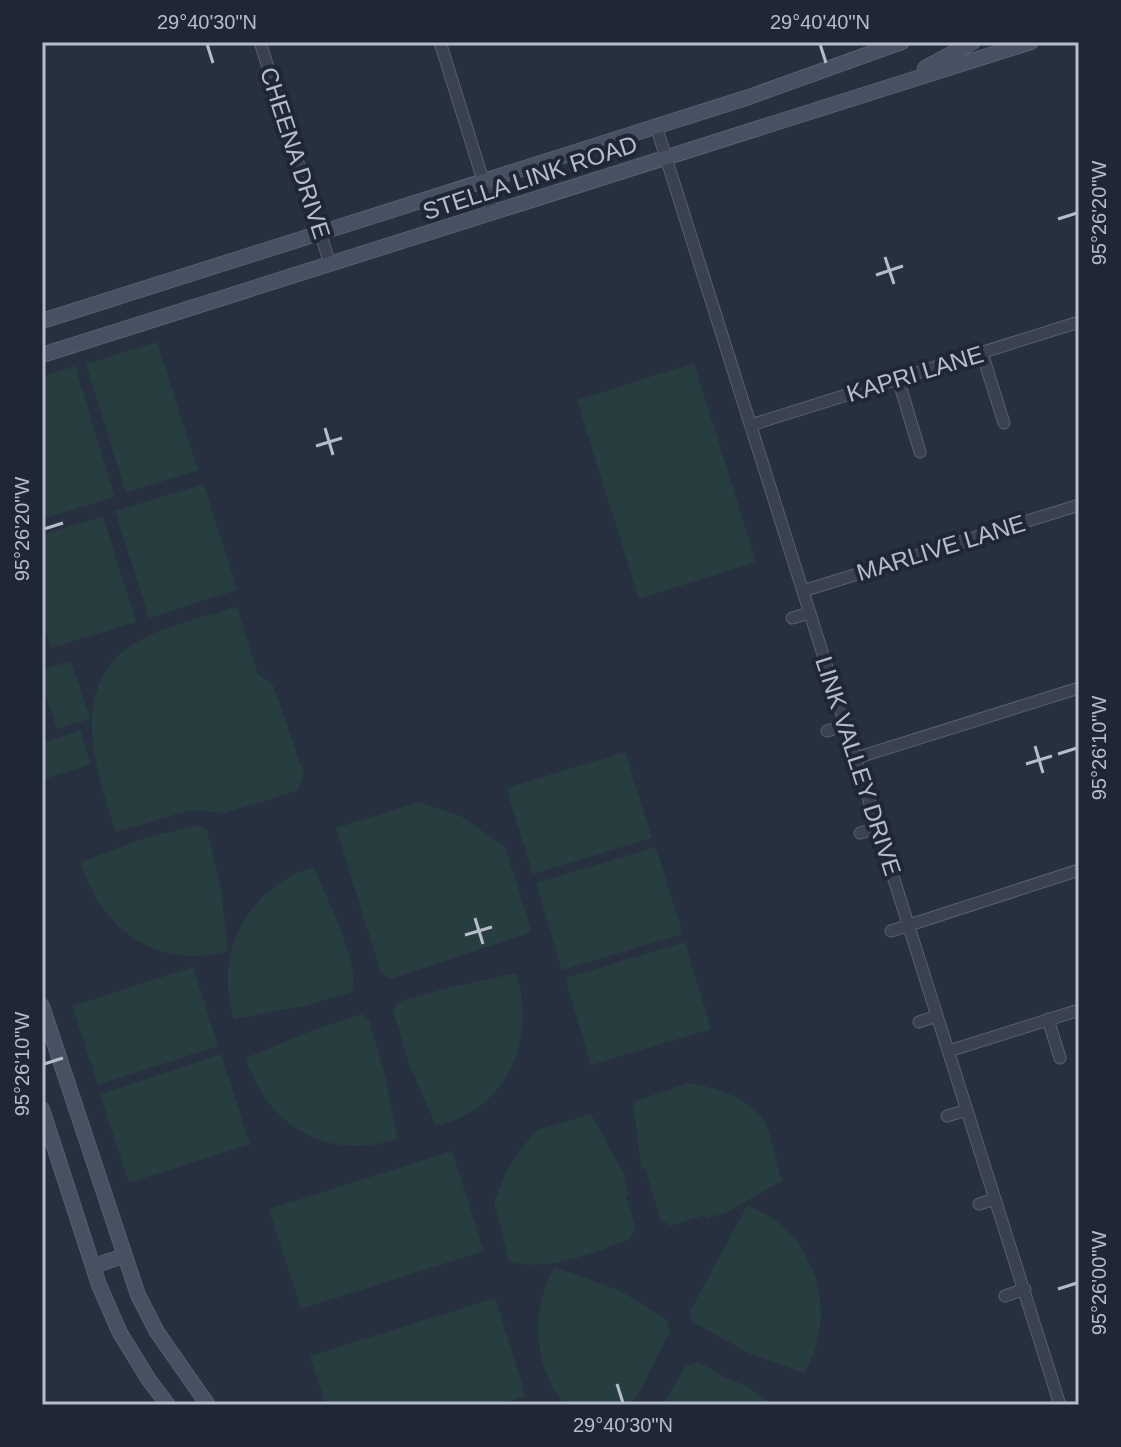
<svg xmlns="http://www.w3.org/2000/svg" width="1121" height="1447" font-family="Arial,sans-serif">
  <rect width="100%" height="100%" fill="#26303f"/>
  <path fill="#283d40" d="M157,342L198,470L126,493L86,364Z
    M694,363L756,562L639,599L577,400Z
    M75,366L115,497L42,519V377Z
    M204,484L237,590L149,618L115,511Z
    M103,516L136,622L51,648L42,621V535Z
    M237,607L258,674L273,685L304,774L297,791L224,813L191,810L116,832C92,760 63,672 154,633C180,622 210,615 237,607Z
    M71,661L90,719L57,729L42,685V670Z
    M80,730L91,764L42,780V743Z
    M625,752L652,838L533,874L506,788Z
    M419,802L461,816L505,847L532,932L390,979L381,973L336,828Z
    M198,825L207,830L221,889L228,951C158,971 100,929 81,862L145,838Z
    M656,847L683,934L562,970L536,883Z
    M313,867C325,894 362,966 352,992L305,1006L234,1019C212,954 248,887 313,867Z
    M685,942L711,1029L591,1065L565,978Z
    M193,967L218,1046L98,1085L72,1006Z
    M516,973C537,1040 508,1109 436,1126L410,1066L393,1011L398,1002L447,988Z
    M361,1014L369,1019L385,1076L398,1139C329,1162 267,1127 246,1058L311,1031Z
    M221,1054L250,1144L129,1183L100,1094Z
    M688,1083C714,1087 753,1098 766,1125C773,1142 777,1163 782,1181L727,1212L706,1219L705,1215L671,1226L661,1220L645,1168L641,1169L633,1102Z
    M591,1114L624,1174L629,1195L626,1196L636,1228L629,1240C598,1251 542,1274 509,1261L494,1203L508,1167L535,1131Z
    M452,1151L484,1251L301,1309L269,1209Z
    M747,1206C814,1228 841,1314 804,1373L750,1354L693,1322L690,1311Z
    M554,1267L619,1290L667,1320L670,1331L641,1390L630,1405H566C532,1367 531,1310 554,1267Z
    M495,1298L526,1396L499,1405H326L310,1356Z
    M699,1362L722,1376L746,1386L774,1405H663L686,1366Z"/>
  <g fill="none" stroke-linecap="round" stroke-linejoin="round">
    <g stroke="#58606d" stroke-width="13">
      <path id="minor" d="M260,42L330,264
        M440,42L493,212
        M656,126L1060,1405
        M982,353L1004,423
        M898,379L920,452
        M751,425L1079,322
        M803,591L1079,505
        M792,618L810,613
        M827,731L846,725
        M856,758L1079,688
        M860,833L878,828
        M891,931L1079,870
        M1048,1019L1060,1058
        M919,1022L937,1016
        M949,1051L1079,1010
        M947,1116L967,1110
        M979,1204L995,1199
        M1005,1296L1025,1289"/>
    </g>
    <g stroke="#58606d" stroke-width="16">
      <path id="secondary" d="M925,68L973,42
        M42,321L749,97L902,42
        M42,355L1031,42
        M42,1006L138,1295L157,1332L208,1405
        M42,1109L99,1285L120,1333L149,1380L168,1405
        M93,1266L124,1256"/>
    </g>
    <use href="#minor" stroke="#3a424f" stroke-width="11"/>
    <use href="#secondary" stroke="#485162" stroke-width="14"/>
  </g>
  <path fill="none" stroke="#b6bdca" stroke-width="3" d="M207,44L213,63M820,44L826,63M1058,219L1077,213M885,257L894,284M876,275L903,266M325,428L333,455M316,446L342,438M44,529L63,523M1035,746L1043,773M1058,754L1077,748M1026,764L1052,756M475,918L483,944M465,935L492,927M44,1064L63,1058M1058,1289L1077,1283M617,1384L623,1403"/>
  <g text-anchor="middle" stroke-width="8" stroke-linejoin="round" paint-order="stroke">
    <g font-size="24" fill="#b6bdca" stroke="#1f2735">
      <text transform="translate(295 153) rotate(72)" y="8">CHEENA DRIVE</text>
      <text transform="translate(530 178) rotate(-18)" y="8">STELLA LINK ROAD</text>
      <text transform="translate(915 374) rotate(-17)" y="8">KAPRI LANE</text>
      <text transform="translate(941 548) rotate(-17)" y="8">MARLIVE LANE</text>
      <text transform="translate(858 766) rotate(72)" y="8">LINK VALLEY DRIVE</text>
    </g>
  </g>
  <rect width="1121" height="1447" fill="none" stroke="#1f2735" stroke-width="88"/>
  <rect x="44" y="44" width="1033" height="1359" fill="none" stroke="#b6bdca" stroke-width="3"/>
  <g font-size="20" text-anchor="middle" fill="#b6bdca">
    <text x="207" y="29">29°40'30"N</text>
    <text x="820" y="29">29°40'40"N</text>
    <text transform="translate(1099 213) rotate(-90)" y="7">95°26'20"W</text>
    <text transform="translate(22 529) rotate(-90)" y="7">95°26'20"W</text>
    <text transform="translate(1099 748) rotate(-90)" y="7">95°26'10"W</text>
    <text transform="translate(22 1064) rotate(-90)" y="7">95°26'10"W</text>
    <text transform="translate(1099 1283) rotate(-90)" y="7">95°26'00"W</text>
    <text x="623" y="1432">29°40'30"N</text>
  </g>
</svg>
